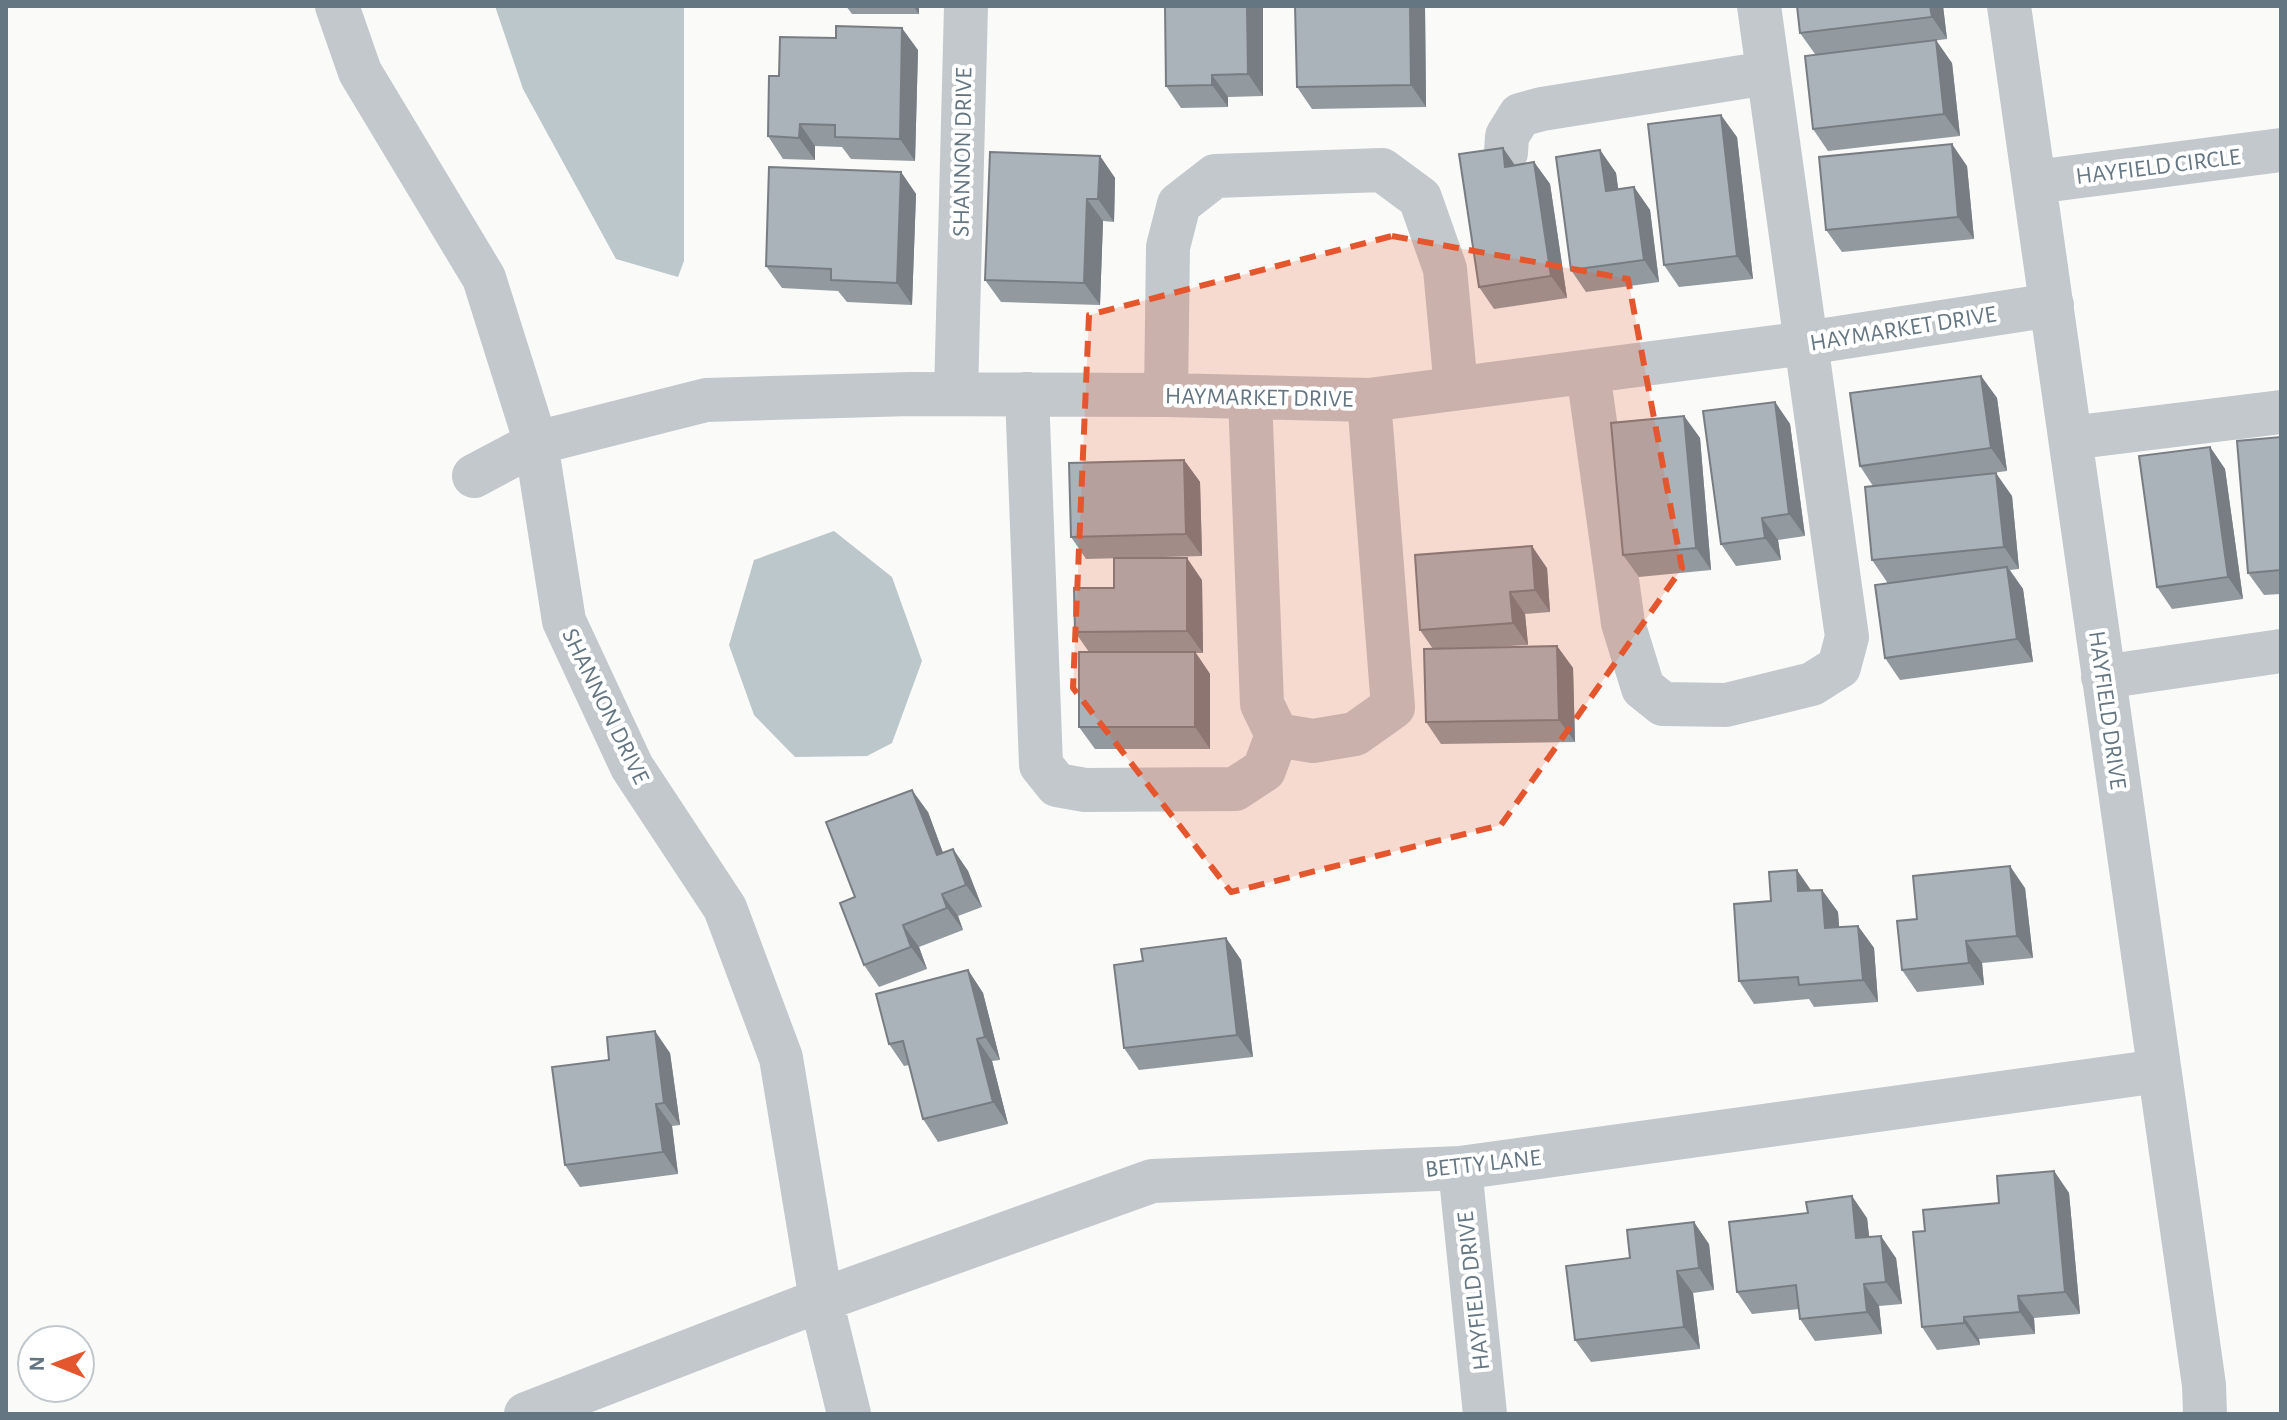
<svg xmlns="http://www.w3.org/2000/svg" width="2287" height="1420" font-family="'Alegreya Sans',sans-serif">
  <rect width="100%" height="100%" fill="#fafaf8"/>
  <path fill="#bbc7cb" d="M495,6H684V261L678,277L616,259L523,89Z
    M834,531L892,577L922,661L892,743L867,756L795,757L754,715L729,645L754,560Z"/>
  <g fill="none" stroke-linecap="round" stroke-linejoin="round">
    <path stroke="#c3c8cc" stroke-width="44" d="M337,6L360,72L484,278L536,443L564,621L632,767L725,908L781,1058L821,1300L849,1414
      M2009,6L2204,1385L2205,1414
      M1506,153L1507,136L1520,115L1542,109L1767,73
      M2035,182L2281,150
      M1588,372L1623,623L1643,688L1663,704L1726,705L1812,684L1839,667L1847,637L1759,6
      M956,394L966,6
      M1027,394L1041,765L1057,785L1085,790L1235,789L1264,770L1277,735
      M1166,395L1168,247L1179,204L1215,176L1382,170L1420,198L1445,269L1456,388
      M1250,397L1262,704L1277,735L1313,741L1355,734L1393,707L1369,400
      M2070,438L2281,412
      M474,476L536,443L706,400L911,394L1166,395L1369,400L1806,343L2052,305
      M2103,677L2281,651
      M1460,1168L1485,1414
      M526,1414L821,1300L1152,1181L1460,1168L2159,1071"/>
  </g>
  <path fill="#929a9f" d="M846,6H919V14H852Z
    M1165,6H1263V96L1228,97V107L1181,108L1166,86Z
    M1295,6H1425L1426,107L1312,109L1297,87Z
    M1943,6L1947,39L1916,43L1952,63L1960,136L1828,151L1813,129L1815,54L1800,33Z
    M918,50L915,161L851,159L842,147L815,146V160L783,159L768,136L779,76Z
    M1737,137L1753,279L1679,287L1664,265Z
    M1503,148L1515,165L1534,162L1550,184L1567,298L1494,309L1479,287Z
    M1600,150L1616,173L1618,190L1634,187L1650,210L1659,282L1586,292L1571,270Z
    M1100,156L1115,178L1114,222L1103,221L1100,305L1001,302L985,280Z
    M1967,166L1974,239L1842,252L1826,230Z
    M901,172L916,194L912,305L847,302L838,291L782,288L766,266Z
    M1981,376L1997,398L2007,471L1954,478L2012,496L2019,569L2010,570L2023,589L2033,662L1900,680L1885,658L1887,582L1872,560L1873,486L1860,466Z
    M1775,402L1790,424L1805,536L1778,540L1781,560L1736,566L1721,544Z
    M1684,416L1700,438L1711,570L1639,577L1623,555Z
    M2281,437V594L2264,595L2248,573Z
    M2210,447L2225,469L2243,599L2172,609L2157,587Z
    M1184,460L1200,482L1202,556L1086,559L1071,537Z
    M1547,568L1550,612L1525,614L1528,645L1493,647L1557,646L1573,668L1575,742L1441,744L1426,722L1433,649L1420,630Z
    M1202,580L1203,653H1196L1210,674V749H1095L1079,727L1089,652L1075,632L1114,588Z
    M928,812L943,853L953,849L968,871L982,907L958,916L963,930L919,947L927,969L879,987L864,965L855,897Z
    M2025,888L2033,958L1982,963L1984,985L1917,992L1902,970L1917,919Z
    M1822,890L1838,912L1839,927L1858,926L1874,948L1878,1002L1814,1007L1809,999L1754,1004L1739,981L1771,901L1811,891Z
    M1226,938L1241,960L1253,1057L1139,1070L1124,1048L1143,961Z
    M968,970L983,993L1000,1060L992,1061L1008,1124L938,1142L923,1119L909,1065L904,1066L889,1044Z
    M670,1053L680,1125L672,1126L678,1174L580,1187L565,1165Z
    M2054,1171L2069,1193L2080,1314L2034,1318L2035,1334L1979,1339L1980,1345L1937,1350L1922,1327L1925,1231L1999,1203Z
    M1867,1218L1869,1237L1896,1258L1902,1304L1879,1306L1882,1334L1815,1341L1800,1319L1799,1309L1752,1314L1737,1292Z
    M1709,1244L1714,1290L1693,1293L1700,1349L1591,1362L1575,1340L1630,1258Z"/>
  <path fill="#777d82" d="M913,6H919V14Z
    M1247,6H1263V96L1248,74Z
    M1410,6H1425L1426,107L1411,85Z
    M1930,6H1943L1947,39L1932,17Z
    M902,28L918,50L915,161L900,139Z
    M1936,40L1952,63L1960,136L1944,114Z
    M1212,75L1228,97V107L1212,85Z
    M1721,115L1737,137L1753,279L1737,256Z
    M800,124L815,146V160L799,138Z
    M1952,144L1967,166L1974,239L1958,217Z
    M1503,148L1518,170L1505,167Z
    M1600,150L1616,173L1622,214L1606,191Z
    M1100,156L1115,178L1114,222L1098,199Z
    M1534,162L1550,184L1567,298L1551,276Z
    M901,172L916,194L912,305L897,283Z
    M1634,187L1650,210L1659,282L1644,260Z
    M1087,199L1103,221L1100,305L1084,283Z
    M1981,376L1997,398L2007,471L1991,448Z
    M1775,402L1790,424L1805,536L1789,514Z
    M1684,416L1700,438L1711,570L1696,548Z
    M2210,447L2225,469L2243,599L2228,577Z
    M1184,460L1200,482L1202,556L1186,534Z
    M1996,473L2012,496L2019,569L2004,547Z
    M1762,518L1778,540L1781,560L1765,538Z
    M1532,546L1547,568L1550,612L1535,590Z
    M1187,558L1202,580L1203,653L1187,631Z
    M2007,567L2023,589L2033,662L2017,639Z
    M1510,592L1525,614L1528,645L1513,623Z
    M1557,646L1573,668L1575,742L1559,720Z
    M1195,652L1210,674V749L1195,727Z
    M912,790L928,812L952,877L937,855Z
    M953,849L968,871L982,907L966,885Z
    M2010,866L2025,888L2033,958L2017,936Z
    M1797,870L1813,893L1798,891Z
    M1822,890L1838,912L1841,950L1825,928Z
    M942,894L958,916L963,930L947,908Z
    M903,925L919,947L927,969L911,947Z
    M1858,926L1874,948L1878,1002L1863,980Z
    M1226,938L1241,960L1253,1057L1237,1035Z
    M1966,941L1982,963L1984,985L1969,963Z
    M968,970L983,993L1000,1060L985,1037Z
    M655,1031L670,1053L680,1125L664,1103Z
    M977,1039L992,1061L1008,1124L993,1102Z
    M656,1104L672,1126L678,1174L663,1152Z
    M2054,1171L2069,1193L2080,1314L2065,1292Z
    M1852,1196L1867,1218L1872,1260L1856,1238Z
    M1694,1222L1709,1244L1714,1290L1699,1268Z
    M1881,1236L1896,1258L1902,1304L1886,1282Z
    M1677,1271L1693,1293L1700,1349L1684,1327Z
    M1864,1284L1879,1306L1882,1334L1867,1312Z
    M2018,1296L2034,1318L2035,1334L2020,1312Z
    M1964,1317L1979,1339L1980,1345L1964,1323Z"/>
  <path fill="#aab3b9" stroke="#777d82" stroke-width="2" d="M1165,6H1247L1248,74L1212,75V85L1166,86Z
    M1295,6H1410L1411,85L1297,87Z
    M1797,6H1930L1932,17L1800,33Z
    M836,26L902,28L900,139L835,137V125L800,124L799,138L768,136L769,76H779L780,37L836,38Z
    M1936,40L1944,114L1813,129L1805,56Z
    M1721,115L1737,256L1664,265L1648,124Z
    M1952,144L1958,217L1826,230L1819,157Z
    M1503,148L1505,167L1534,162L1551,276L1479,287L1459,154Z
    M1600,150L1606,191L1634,187L1644,260L1571,270L1556,157Z
    M990,152L1100,156L1098,199H1087L1084,283L985,280Z
    M769,167L901,172L897,283L831,280V269L766,266Z
    M1981,376L1991,448L1860,466L1850,393Z
    M1775,402L1789,514L1762,518L1765,538L1721,544L1703,411Z
    M1684,416L1696,548L1623,555L1611,423Z
    M2281,437V570L2248,573L2237,441Z
    M2210,447L2228,577L2157,587L2139,456Z
    M1184,460L1186,534L1071,537L1069,463Z
    M1996,473L2004,547L1872,560L1865,487Z
    M1532,546L1535,590L1510,592L1513,623L1420,630L1415,555Z
    M1114,558H1187V631L1075,632L1074,588H1114Z
    M2007,567L2017,639L1885,658L1875,585Z
    M1557,646L1559,720L1426,722L1424,649Z
    M1079,652H1195V727H1079Z
    M912,790L937,855L953,849L966,885L942,894L947,908L903,925L911,947L864,965L840,903L855,897L826,822Z
    M2010,866L2017,936L1966,941L1969,963L1902,970L1897,921L1917,919L1913,876Z
    M1797,870L1798,891L1822,890L1825,928L1858,926L1863,980L1799,985L1798,977L1739,981L1734,904L1771,901L1769,872Z
    M1226,938L1237,1035L1124,1048L1114,965L1143,961L1141,949Z
    M968,970L985,1037L977,1039L993,1102L923,1119L903,1041L889,1044L876,994Z
    M655,1031L664,1103L656,1104L663,1152L565,1165L552,1067L609,1060L607,1037Z
    M2054,1171L2065,1292L2018,1296L2020,1312L1964,1317V1323L1922,1327L1913,1232L1925,1231L1923,1210L1999,1203L1997,1176Z
    M1852,1196L1856,1238L1881,1236L1886,1282L1864,1284L1867,1312L1800,1319L1796,1285L1737,1292L1729,1222L1808,1213L1806,1202Z
    M1694,1222L1699,1268L1677,1271L1684,1327L1575,1340L1566,1266L1630,1258L1627,1230Z"/>
  <path fill="#e4572e" fill-opacity="0.2" stroke="#e4572e" stroke-width="6" stroke-dasharray="16 10" stroke-linejoin="round" d="M1392,236L1628,279L1682,568L1501,825L1231,892L1073,688L1089,315Z"/>
  <g text-anchor="middle" stroke-width="8" stroke-linejoin="round" paint-order="stroke">
    <g font-size="24" fill="#657683" stroke="#fff">
      <text transform="translate(962 152) rotate(-89)" y="8">SHANNON DRIVE</text>
      <text transform="translate(2158 166) rotate(-7)" y="8">HAYFIELD CIRCLE</text>
      <text transform="translate(1903 328) rotate(-9)" y="8">HAYMARKET DRIVE</text>
      <text transform="translate(1259 397) rotate(1)" y="8">HAYMARKET DRIVE</text>
      <text transform="translate(606 706) rotate(64)" y="8">SHANNON DRIVE</text>
      <text transform="translate(2108 710) rotate(82)" y="8">HAYFIELD DRIVE</text>
      <text transform="translate(1483 1163) rotate(-6)" y="8">BETTY LANE</text>
      <text transform="translate(1473 1291) rotate(-96)" y="8">HAYFIELD DRIVE</text>
    </g>
  </g>
  <rect width="2287" height="1420" fill="none" stroke="#657683" stroke-width="16"/>
  <g transform="translate(56 1364) rotate(271)"><circle r="38" fill="#ffffff" stroke="#c1c8cd" stroke-width="2"/>
  <path d="M0-6L14 30L0 20L-14 30Z" fill="#e4572e"/>
  <text y="-12" font-size="22" font-weight="bold" text-anchor="middle" fill="#657683">N</text>
  </g>
</svg>
